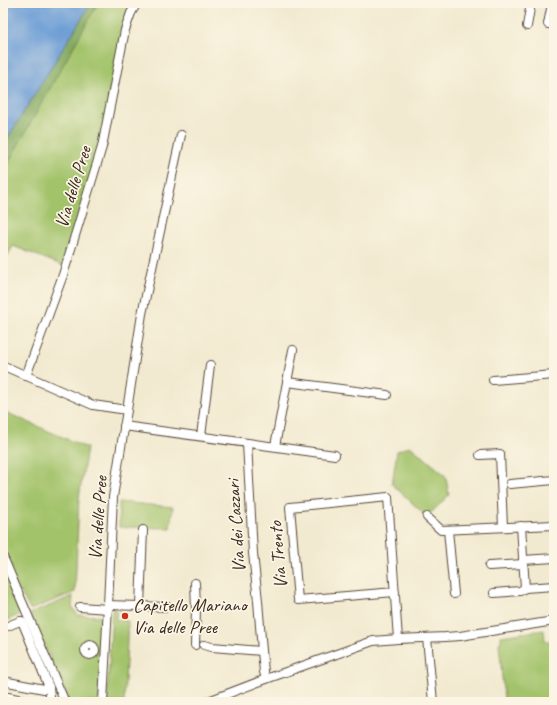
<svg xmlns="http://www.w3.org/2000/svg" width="557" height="705" viewBox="0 0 557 705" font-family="Caveat,sans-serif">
	<rect width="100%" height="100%" fill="#fcf5e5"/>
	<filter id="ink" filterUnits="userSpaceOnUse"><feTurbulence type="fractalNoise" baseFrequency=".025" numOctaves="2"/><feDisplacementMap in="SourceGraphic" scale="8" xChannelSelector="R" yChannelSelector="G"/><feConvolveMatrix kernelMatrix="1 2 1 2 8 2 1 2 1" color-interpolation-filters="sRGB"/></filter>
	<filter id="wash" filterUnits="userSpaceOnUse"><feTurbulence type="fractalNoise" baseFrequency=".012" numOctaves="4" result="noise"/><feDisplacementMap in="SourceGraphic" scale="16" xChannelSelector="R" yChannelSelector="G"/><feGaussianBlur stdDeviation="0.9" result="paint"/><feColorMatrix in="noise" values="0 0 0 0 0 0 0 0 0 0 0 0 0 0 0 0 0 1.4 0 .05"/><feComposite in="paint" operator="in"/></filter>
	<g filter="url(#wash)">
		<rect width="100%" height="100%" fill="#f2ead0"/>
		<g fill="#a3c36b" stroke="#6f7644">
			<polygon points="3,3 138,3 124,26 103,131 64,266 13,246 3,264"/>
			<polygon points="3,411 87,448 79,498 75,592 30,610 21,592 13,595 21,614 3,622"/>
			<polygon points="410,446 444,474 446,478 449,495 427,517 392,484 397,451"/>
			<polygon points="119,502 173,507 170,528 119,527"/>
			<polygon points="73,596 72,607 78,615 98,616 102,619 99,702 69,702 30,614"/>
			<polygon points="113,609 117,609 116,620 128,621 124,702 107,702 112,610"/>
			<polygon points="544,630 545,641 551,641 553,678 554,678 554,702 506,702 504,700 499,643 501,642 501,636"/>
		</g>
		<polygon fill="#82a95f" stroke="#5e6a3e" points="91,3 98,3 3,172 3,145 4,144"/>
		<polygon fill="#6c9dd6" stroke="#54647a" points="3,3 91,3 4,144 3,145"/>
	</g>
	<g filter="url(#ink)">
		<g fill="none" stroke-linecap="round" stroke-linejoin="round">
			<g stroke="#564739" stroke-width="10">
				<g id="minor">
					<polyline points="548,24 551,9 554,3"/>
					<polyline points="527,26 531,3"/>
					<polyline points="4,366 93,405 127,410"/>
					<polyline points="26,376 63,275 102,147 125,30 131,13 137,3"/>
					<polyline points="493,380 554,375"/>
					<polyline points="287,382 387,395"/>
					<polyline points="124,426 335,455"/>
					<polyline points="201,436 210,365"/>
					<polyline points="247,443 253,553 258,601 262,651 264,672 266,679"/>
					<polyline points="275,446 293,350"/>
					<polyline points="480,455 500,454 503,527"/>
					<polyline points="510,484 554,480"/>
					<polyline points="427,517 441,530 554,525"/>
					<polyline points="521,526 525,588"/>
					<polyline points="448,530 454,594"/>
					<polyline points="3,557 64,700 63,702"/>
					<polyline points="523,560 554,558"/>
					<polyline points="489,566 523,564"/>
					<polyline points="195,583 196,609 195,645"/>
					<polyline points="395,592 298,600 290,507 388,497 398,639"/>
					<polyline points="494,593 520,591 525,588 554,586"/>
					<polyline points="140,606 143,530"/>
					<polyline points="80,607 108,609"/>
					<polyline points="168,607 108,605 113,497 127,410 142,314 181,135"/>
					<polyline points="3,628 20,621 22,621 49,687 50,696 50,702"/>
					<polyline points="427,638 433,702"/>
					<polyline points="204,645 212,647 262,651"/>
					<circle cx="90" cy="650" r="5"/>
					<polyline points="3,681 44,689 49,687"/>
					<polyline points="3,696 32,702"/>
					<polyline points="103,702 108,605"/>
					<polyline points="206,702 266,679 373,641 398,639 445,637 460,636 554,621"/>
				</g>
			</g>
			<use href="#minor" stroke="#fff" stroke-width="8"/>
		</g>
	</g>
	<circle fill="#c8321e" stroke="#fcf5e5" stroke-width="1.5" cx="125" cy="616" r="4"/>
	<g text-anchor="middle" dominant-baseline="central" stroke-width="3.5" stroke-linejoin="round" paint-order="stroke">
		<g font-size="19" fill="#3b2a1e" stroke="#fcf5e5">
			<text transform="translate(73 187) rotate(-73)">Via delle Pree</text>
			<text transform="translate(98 518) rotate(-86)">Via delle Pree</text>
			<text transform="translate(236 526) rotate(-94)">Via dei Cazzari</text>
			<text transform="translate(278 555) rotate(-95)">Via Trento</text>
		</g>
		<g font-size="19" fill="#3b2a1e" stroke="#fcf5e5" text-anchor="start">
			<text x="133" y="605">Capitello Mariano<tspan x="133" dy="22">Via delle Pree</tspan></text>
		</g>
	</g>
	<rect width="557" height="705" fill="none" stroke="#fcf5e5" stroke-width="16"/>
</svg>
